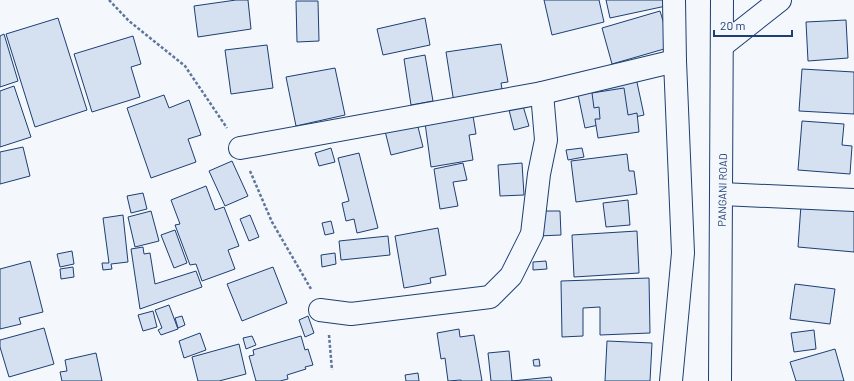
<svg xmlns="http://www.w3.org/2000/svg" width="854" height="381" viewBox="0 0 854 381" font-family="Barlow,sans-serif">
	<rect width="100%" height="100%" fill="#f4f7fb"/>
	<g fill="#d5e0f0" stroke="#1d3f73">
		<polygon points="236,0 248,0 251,29 198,37 194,6"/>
		<polygon points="544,0 599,0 604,22 552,35"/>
		<polygon points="606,0 664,0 666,6 610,18"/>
		<polygon points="296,1 318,1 319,41 297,42"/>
		<polygon points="660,11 671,47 612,64 602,28"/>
		<polygon points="58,18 87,110 35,127 6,34"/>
		<polygon points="425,18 430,45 383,55 377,29"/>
		<polygon points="846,20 848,58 808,61 806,22"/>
		<polygon points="4,34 18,81 0,87 0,36"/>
		<polygon points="133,36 141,64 131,67 140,97 92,112 74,54"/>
		<polygon points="501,44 508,82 501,83 502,89 475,94 476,99 454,103 446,52"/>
		<polygon points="267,45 273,88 231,94 225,50"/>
		<polygon points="425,55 433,101 411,105 404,59"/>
		<polygon points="335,68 345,115 296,126 286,77"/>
		<polygon points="802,69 854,72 854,114 799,111"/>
		<polygon points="635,73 644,115 585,128 576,85"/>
		<polygon points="14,86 31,137 0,147 0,91"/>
		<polygon points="624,88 628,115 637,113 639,132 598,138 595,119 600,119 599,107 594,108 592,93"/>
		<polygon points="164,95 169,108 189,100 201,135 188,139 196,162 151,178 127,108"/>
		<polygon points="523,106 529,126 514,130 509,110"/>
		<polygon points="473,116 476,134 469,135 473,160 431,167 425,123"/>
		<polygon points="802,121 844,124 842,145 852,146 850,174 798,170"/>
		<polygon points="417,123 423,147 391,155 385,131"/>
		<polygon points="23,147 30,176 0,184 0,152"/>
		<polygon points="331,148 335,162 319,166 315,153"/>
		<polygon points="582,148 584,157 568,160 566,150"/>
		<polygon points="359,153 378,228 357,233 354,219 346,221 342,203 349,201 338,158"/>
		<polygon points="627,154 629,171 634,171 637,194 576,202 571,161"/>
		<polygon points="232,161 248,196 225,206 209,171"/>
		<polygon points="463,163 467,180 453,182 458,206 440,209 434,169"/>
		<polygon points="522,163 524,195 500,196 498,165"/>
		<polygon points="206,186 215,210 224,207 239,246 228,250 235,269 202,281 196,264 190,265 175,225 180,224 171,200"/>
		<polygon points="143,193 147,209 131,213 127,196"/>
		<polygon points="628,200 630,225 606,227 603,203"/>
		<polygon points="801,205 854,209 854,252 798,247"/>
		<polygon points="151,211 159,241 135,247 128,217"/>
		<polygon points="537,211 560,211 561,235 538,236"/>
		<polygon points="123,215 128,262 111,264 112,269 103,270 102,263 109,263 103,218"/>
		<polygon points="250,215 259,237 249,241 240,219"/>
		<polygon points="331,221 334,233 325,235 322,223"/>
		<polygon points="438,228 446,275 430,278 431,283 404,288 395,236"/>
		<polygon points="175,230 187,263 174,268 161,235"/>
		<polygon points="637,231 639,273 574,277 572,235"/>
		<polygon points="388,236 390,255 341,260 339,241"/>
		<polygon points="143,247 144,254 150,253 155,284 196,271 202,287 140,309 131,249"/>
		<polygon points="72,251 74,264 60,267 57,254"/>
		<polygon points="335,253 336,264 322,267 321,255"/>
		<polygon points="30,261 43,312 19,318 21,324 0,329 0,269"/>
		<polygon points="546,261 547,269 533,270 533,262"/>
		<polygon points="73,267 74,277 61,279 60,269"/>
		<polygon points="273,267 287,303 242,321 227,284"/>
		<polygon points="649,278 650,333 600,335 600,307 583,308 583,336 562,337 561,281"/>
		<polygon points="795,284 835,289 830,324 790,319"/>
		<polygon points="169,305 178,329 161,335 158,330 162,328 155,310"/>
		<polygon points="153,311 157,327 143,331 138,315"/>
		<polygon points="182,316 185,325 178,328 175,318"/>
		<polygon points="308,316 314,333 305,337 299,320"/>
		<polygon points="44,328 54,364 9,377 0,347 0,340"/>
		<polygon points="459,329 460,337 474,335 482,381 461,381 461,380 448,381 445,358 441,359 437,333"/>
		<polygon points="814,330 816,349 794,352 791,333"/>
		<polygon points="200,333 206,350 184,358 179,341"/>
		<polygon points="252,336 256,345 246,349 243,338"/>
		<polygon points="301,336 305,350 308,349 313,365 305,367 306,369 287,375 288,379 280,381 256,381 249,356 254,355 253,350"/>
		<polygon points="607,341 652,343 650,381 605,381"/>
		<polygon points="239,344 246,374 219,381 198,381 192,357"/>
		<polygon points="835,349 844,381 796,381 790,362"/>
		<polygon points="509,351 512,381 551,377 552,381 491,381 488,353"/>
		<polygon points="96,353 102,381 62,381 60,372 67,371 65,360"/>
		<polygon points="539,359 540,366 534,366 533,360"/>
		<polygon points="418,373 419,381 406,381 405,375"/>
	</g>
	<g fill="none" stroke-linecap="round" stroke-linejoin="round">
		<g stroke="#1d3f73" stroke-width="24">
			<g id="minor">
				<polyline points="723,45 780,0"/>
				<polyline points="240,148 542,93 675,61"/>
				<polyline points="722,194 854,200"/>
				<polyline points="320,310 351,314 490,297 511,276 532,234 539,174 546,140 542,93"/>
				<polyline points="671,381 683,253 675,61 674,0"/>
			</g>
		</g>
		<g stroke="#1d3f73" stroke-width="24">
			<polyline id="major" points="720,381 722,0"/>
		</g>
		<g stroke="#5e769c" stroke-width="2.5" stroke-dasharray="3 2" stroke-linecap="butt">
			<polyline points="109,0 129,21 185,66 227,128"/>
			<polyline points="250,171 272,222 311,289"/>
			<polyline points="329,335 332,370"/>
		</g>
		<use href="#minor" stroke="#f4f7fb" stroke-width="22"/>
		<use href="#major" stroke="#f4f7fb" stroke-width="22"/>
	</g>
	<g text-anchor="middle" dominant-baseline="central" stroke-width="3" stroke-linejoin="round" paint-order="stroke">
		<g font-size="11" fill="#1d3f73" stroke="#f4f7fb">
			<text transform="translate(722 190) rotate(-89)">PANGANI ROAD</text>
		</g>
	</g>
	<path d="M714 30v6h78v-6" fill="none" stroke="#1d3f73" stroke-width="2"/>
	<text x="720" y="30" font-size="12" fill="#1d3f73" stroke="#f4f7fb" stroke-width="3" paint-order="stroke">20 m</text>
</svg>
